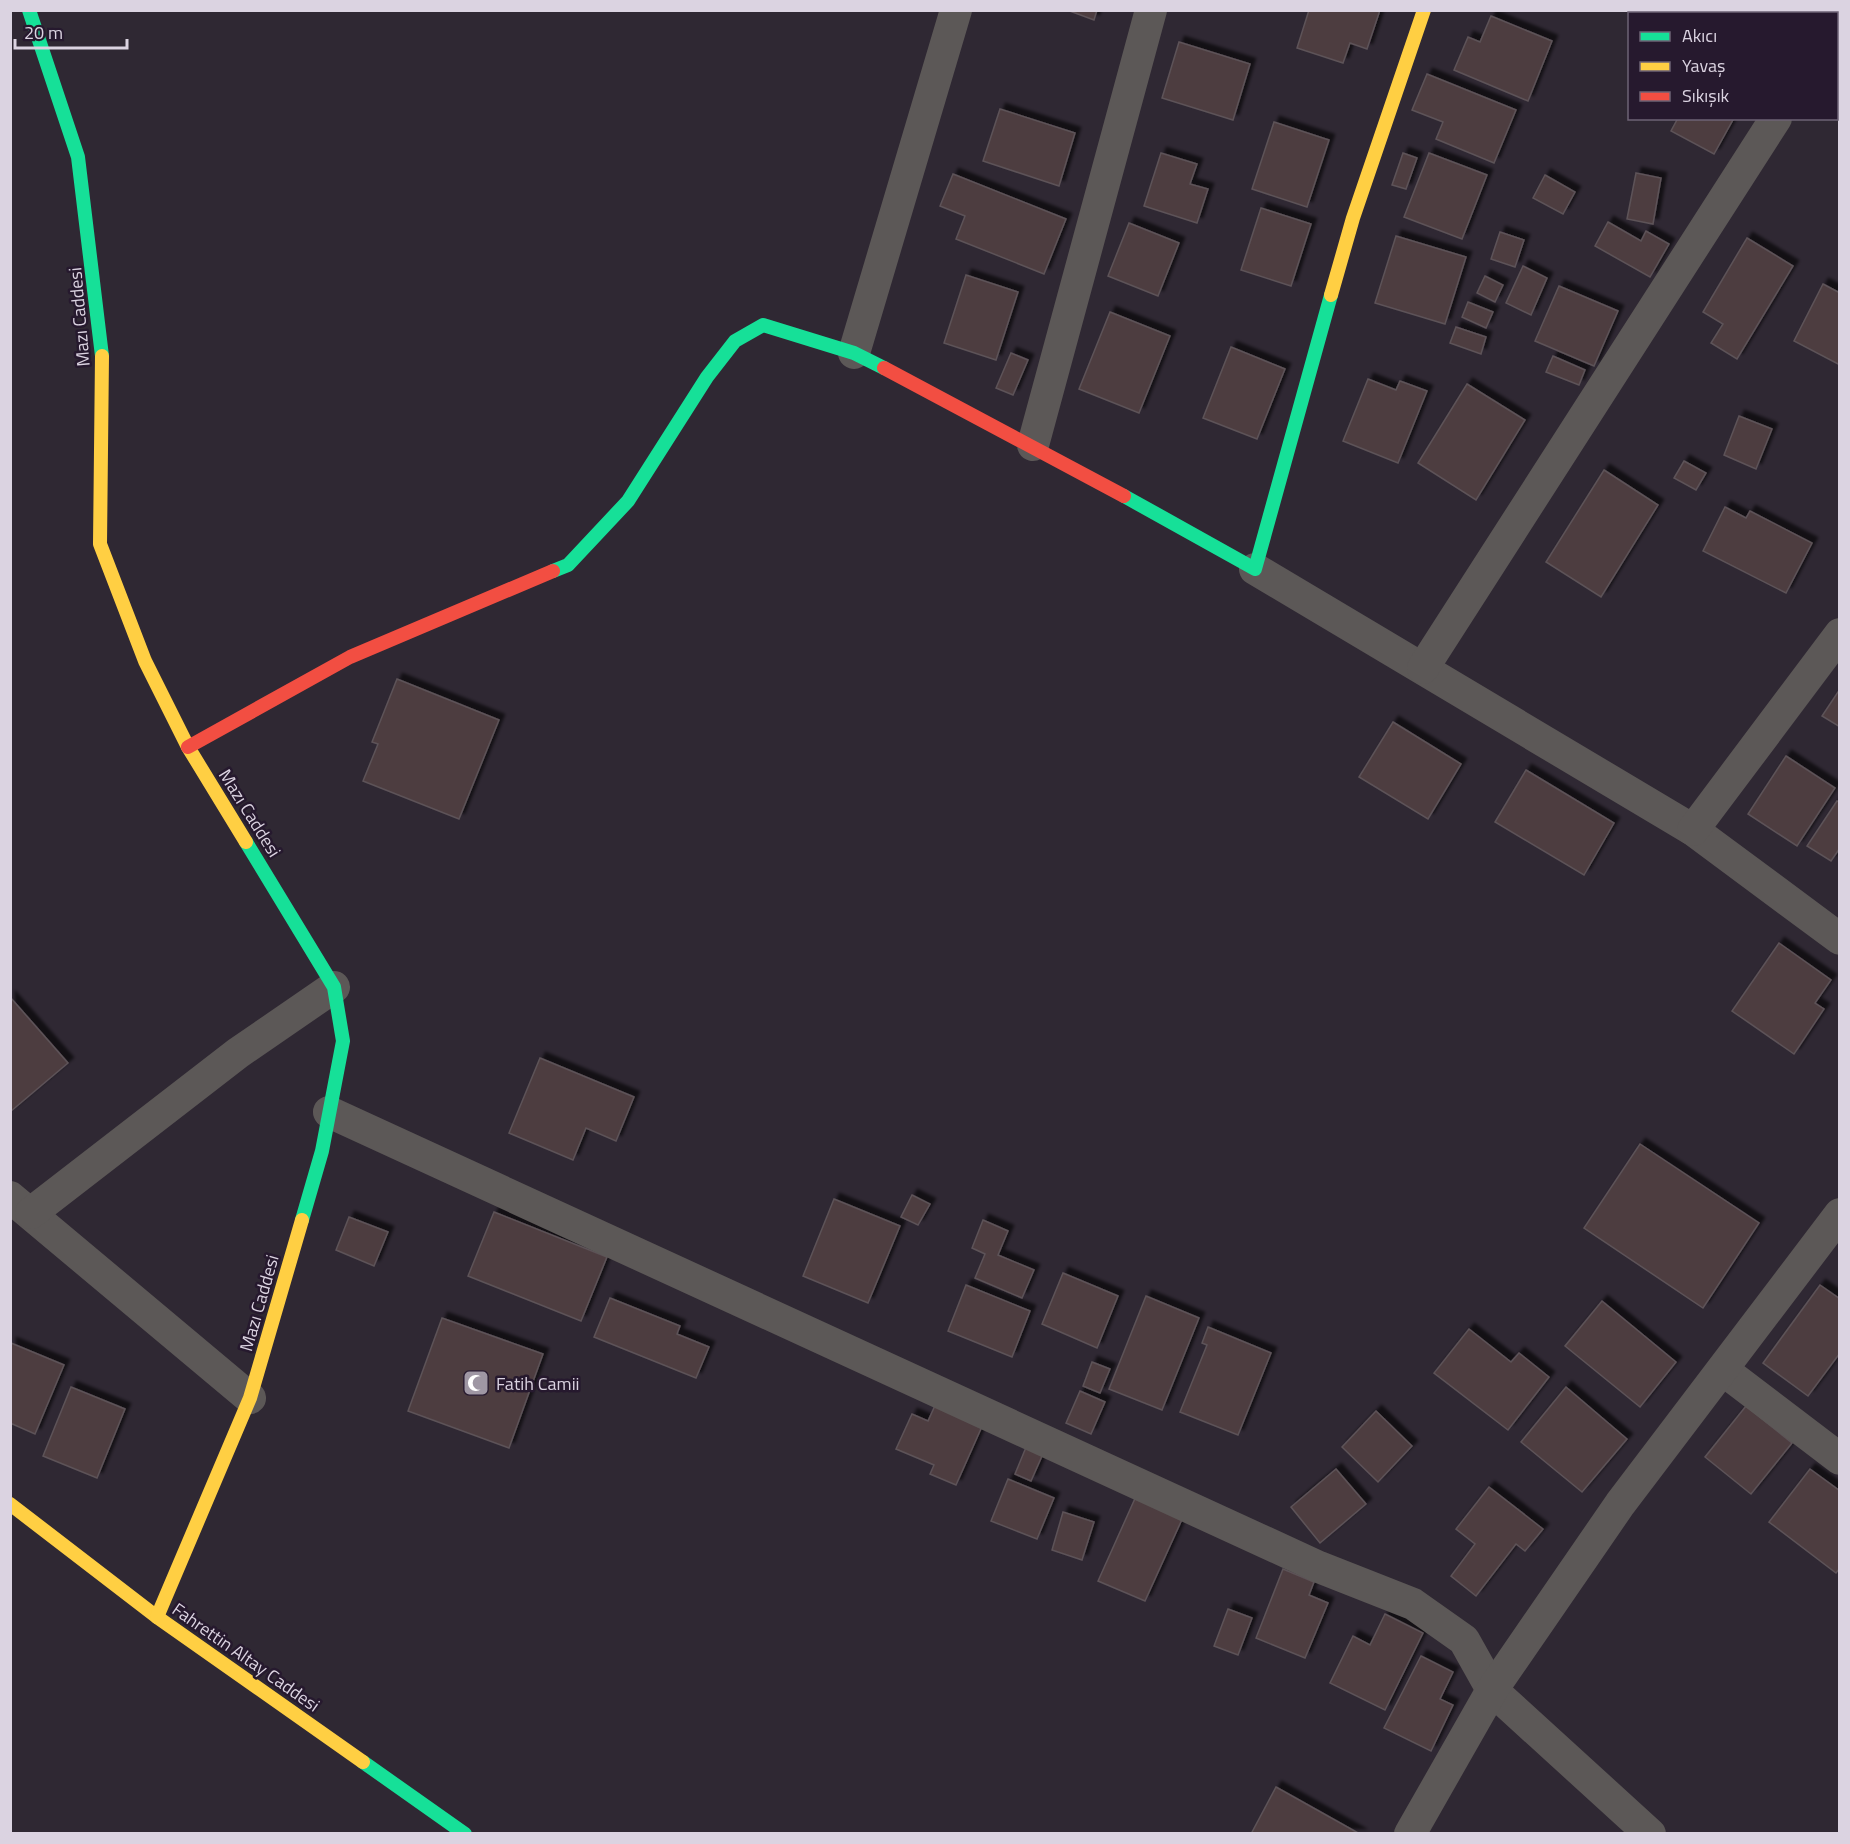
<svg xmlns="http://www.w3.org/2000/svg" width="1850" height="1844" viewBox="0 0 1850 1844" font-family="'Titillium Web',sans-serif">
	<defs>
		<filter id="shadow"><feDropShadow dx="5.5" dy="-5.5" stdDeviation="1.5" flood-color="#0009"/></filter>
	</defs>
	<rect width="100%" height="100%" fill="#2f2833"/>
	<g fill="#4e3e41" stroke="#5d5358" stroke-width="1.5" filter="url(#shadow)">
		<polygon points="1067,10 1097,10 1094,20"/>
		<polygon points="1309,10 1380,10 1367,49 1350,43 1343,63 1297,48"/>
		<polygon points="1491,16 1552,41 1528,101 1454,70 1468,37 1480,42"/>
		<polygon points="1179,42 1250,64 1233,120 1162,98"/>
		<polygon points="1427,74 1516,110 1494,163 1436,139 1443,122 1412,110"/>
		<polygon points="1000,109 1075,133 1059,186 983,161"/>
		<polygon points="1678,118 1734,118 1714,154 1671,131"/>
		<polygon points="1274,122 1329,140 1307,207 1252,189"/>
		<polygon points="1161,153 1197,164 1190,184 1208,189 1197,223 1144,206"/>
		<polygon points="1403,153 1417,158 1406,189 1392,185"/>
		<polygon points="1429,153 1487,175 1462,239 1404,217"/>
		<polygon points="1636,173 1661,178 1653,224 1627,219"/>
		<polygon points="953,174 1066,219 1044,274 956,239 965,216 940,206"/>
		<polygon points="1545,175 1575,192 1563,214 1533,198"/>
		<polygon points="1261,208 1311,224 1291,286 1241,270"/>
		<polygon points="1608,222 1641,241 1646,231 1669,244 1650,277 1595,246"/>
		<polygon points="1129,223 1179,243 1158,296 1108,276"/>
		<polygon points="1500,232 1524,240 1515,267 1491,259"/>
		<polygon points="1396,236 1466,257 1445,324 1375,303"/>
		<polygon points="1747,238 1793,266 1737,359 1711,343 1723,324 1703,312"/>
		<polygon points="1523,266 1547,278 1531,315 1506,303"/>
		<polygon points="966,275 1018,292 996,360 944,343"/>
		<polygon points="1485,276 1503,285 1495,302 1477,293"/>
		<polygon points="1823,284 1840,293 1840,365 1794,341"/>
		<polygon points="1559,286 1618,311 1594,366 1535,341"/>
		<polygon points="1468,302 1493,312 1486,328 1462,317"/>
		<polygon points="1110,312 1170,336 1139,413 1079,389"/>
		<polygon points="1456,327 1486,337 1481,354 1450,343"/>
		<polygon points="1231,347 1285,369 1257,439 1203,418"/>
		<polygon points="1011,353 1028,360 1013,395 996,388"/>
		<polygon points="1553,356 1585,370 1579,385 1546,372"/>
		<polygon points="1368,379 1396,390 1400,381 1427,391 1398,463 1343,441"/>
		<polygon points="1467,384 1525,420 1476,500 1418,463"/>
		<polygon points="1739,416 1772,429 1756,469 1724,455"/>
		<polygon points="1684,461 1706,473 1696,490 1674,478"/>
		<polygon points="1604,470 1658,505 1601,597 1546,562"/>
		<polygon points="1725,507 1746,518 1750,511 1812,543 1786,593 1703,551"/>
		<polygon points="397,679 499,720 459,819 363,781 378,744 372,742"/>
		<polygon points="1840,689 1840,727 1822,716"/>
		<polygon points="1393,722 1461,764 1428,819 1359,777"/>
		<polygon points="1786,756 1835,788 1797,846 1748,814"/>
		<polygon points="1526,770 1614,823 1584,875 1495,822"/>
		<polygon points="1837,801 1840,802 1840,848 1831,861 1807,846"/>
		<polygon points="1779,943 1831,980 1815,1003 1824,1009 1794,1054 1732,1011"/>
		<polygon points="10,997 68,1063 10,1112"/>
		<polygon points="540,1058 634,1097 616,1141 586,1128 573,1160 509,1133"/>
		<polygon points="1640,1144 1759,1223 1703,1308 1584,1228"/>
		<polygon points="912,1195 930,1204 918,1225 901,1217"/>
		<polygon points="834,1199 900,1226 868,1303 803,1276"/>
		<polygon points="494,1212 607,1257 581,1321 468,1276"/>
		<polygon points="349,1217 388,1232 374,1266 336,1250"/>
		<polygon points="983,1220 1008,1231 998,1255 1034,1270 1022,1298 975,1278 985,1254 972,1248"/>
		<polygon points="1063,1273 1118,1296 1097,1348 1042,1324"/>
		<polygon points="966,1285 1030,1311 1012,1357 948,1331"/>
		<polygon points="1820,1285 1840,1299 1840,1353 1808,1396 1763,1363"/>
		<polygon points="1146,1296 1199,1318 1162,1410 1109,1389"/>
		<polygon points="610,1298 680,1326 677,1334 709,1347 696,1378 594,1337"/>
		<polygon points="1602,1301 1676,1362 1640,1407 1565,1346"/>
		<polygon points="442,1318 543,1354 509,1448 408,1411"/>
		<polygon points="1208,1327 1271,1353 1238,1435 1180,1412 1207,1345 1202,1343"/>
		<polygon points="1469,1329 1511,1362 1519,1353 1549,1377 1508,1430 1434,1373"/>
		<polygon points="11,1343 64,1365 35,1434 10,1423"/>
		<polygon points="1092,1362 1110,1369 1100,1393 1083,1386"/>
		<polygon points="71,1387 125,1409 97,1478 43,1456"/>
		<polygon points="1566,1387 1627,1439 1582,1492 1521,1442"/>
		<polygon points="1080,1391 1105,1402 1091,1434 1066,1423"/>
		<polygon points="937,1401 984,1422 956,1485 930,1474 934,1465 896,1449 912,1414 928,1421"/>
		<polygon points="1746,1406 1792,1443 1751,1494 1705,1457"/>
		<polygon points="1376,1411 1412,1446 1378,1482 1342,1447"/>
		<polygon points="1029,1440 1046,1447 1031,1481 1015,1474"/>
		<polygon points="1336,1469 1366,1504 1320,1543 1291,1507"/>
		<polygon points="1810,1469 1840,1491 1840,1568 1836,1573 1769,1522"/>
		<polygon points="1008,1479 1054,1498 1037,1539 991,1521"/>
		<polygon points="1489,1487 1543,1529 1525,1551 1516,1544 1476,1596 1451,1576 1475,1544 1456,1529"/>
		<polygon points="1137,1494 1184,1515 1145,1601 1098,1581"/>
		<polygon points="1063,1512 1094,1522 1082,1560 1052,1550"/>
		<polygon points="1283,1569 1314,1582 1309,1595 1328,1603 1305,1658 1256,1638"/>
		<polygon points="1228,1609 1252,1618 1238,1655 1214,1646"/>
		<polygon points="1385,1614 1423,1633 1385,1710 1330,1683 1353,1636 1370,1645"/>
		<polygon points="1421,1656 1453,1672 1440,1699 1453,1705 1431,1751 1384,1728"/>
		<polygon points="1276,1787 1360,1834 1251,1834"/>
	</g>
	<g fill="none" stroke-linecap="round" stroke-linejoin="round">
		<g stroke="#5c5857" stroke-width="32">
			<polyline points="1836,25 1840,20"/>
			<polyline points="854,353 956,10"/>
			<polyline points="1033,445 1151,10"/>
			<polyline points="1255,569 1693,830 1840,939"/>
			<polyline points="1423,668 1776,118"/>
			<polyline points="1693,830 1840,634"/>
			<polyline points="329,1112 1319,1567 1413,1604 1464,1640 1492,1690 1650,1834"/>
			<polyline points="10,1197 250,1398"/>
			<polyline points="31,1213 238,1053 334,987"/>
			<polyline points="1723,1370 1840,1459"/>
			<polyline points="1410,1834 1492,1690 1620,1504 1840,1214"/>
		</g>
		<g stroke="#16e098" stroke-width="14">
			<polyline points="29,10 78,157 102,356"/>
			<polyline points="1124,496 1255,569 1331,295"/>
			<polyline points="553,571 568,565 628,501 707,377 735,341 763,325 854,353 884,368"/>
			<polyline points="246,842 334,987 343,1041 322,1151 302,1220"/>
			<polyline points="363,1762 465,1834"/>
		</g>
		<g stroke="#ffcf43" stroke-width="14">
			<polyline points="1331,295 1353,218 1424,10"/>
			<polyline points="102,356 100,544 145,661 188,747 246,842"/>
			<polyline points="10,1504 157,1617 363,1762"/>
			<polyline points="157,1617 250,1398 302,1220"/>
		</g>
		<g stroke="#f24e42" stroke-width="14">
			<polyline points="884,368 1124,496"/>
			<polyline points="188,747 350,657 553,571"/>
		</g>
	</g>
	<defs>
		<g id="mosque-square" transform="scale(1.35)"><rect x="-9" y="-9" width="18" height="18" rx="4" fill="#9f97a4" stroke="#26192e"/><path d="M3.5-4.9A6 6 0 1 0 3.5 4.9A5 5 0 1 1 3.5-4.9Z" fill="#fff"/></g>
	</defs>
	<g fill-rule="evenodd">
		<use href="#mosque-square" x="476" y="1383"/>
	</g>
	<g text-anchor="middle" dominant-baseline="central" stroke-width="5" stroke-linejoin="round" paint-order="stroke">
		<g font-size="18" fill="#dbd3e1" stroke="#26192e">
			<text transform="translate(79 317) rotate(-95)">Mazı Caddesi</text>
			<text transform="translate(250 813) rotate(58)">Mazı Caddesi</text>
			<text transform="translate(259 1303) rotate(-74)">Mazı Caddesi</text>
			<text transform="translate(246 1657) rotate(35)">Fahrettin Altay Caddesi</text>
		</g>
		<g font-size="18" fill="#dbd3e1" stroke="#26192e" text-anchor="start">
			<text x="496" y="1383">Fatih Camii</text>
		</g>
	</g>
	<rect width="1850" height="1844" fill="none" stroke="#dbd3e1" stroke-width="24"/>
	<rect x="1628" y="12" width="210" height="108" fill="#26192e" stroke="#6e6376" stroke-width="1.5"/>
	<rect x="1640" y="32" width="30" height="9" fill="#16e098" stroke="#6e6376" stroke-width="1.5"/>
	<text x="1682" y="42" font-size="18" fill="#dbd3e1">Akıcı</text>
	<rect x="1640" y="62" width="30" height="9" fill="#ffcf43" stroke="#6e6376" stroke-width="1.5"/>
	<text x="1682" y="72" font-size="18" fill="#dbd3e1">Yavaş</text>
	<rect x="1640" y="92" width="30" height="9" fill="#f24e42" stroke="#6e6376" stroke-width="1.5"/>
	<text x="1682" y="102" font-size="18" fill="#dbd3e1">Sıkışık</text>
	<path d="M15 39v9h112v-9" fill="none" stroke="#dbd3e1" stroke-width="3"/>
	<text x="24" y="39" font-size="18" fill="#dbd3e1" stroke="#26192e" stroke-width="4.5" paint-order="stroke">20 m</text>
</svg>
